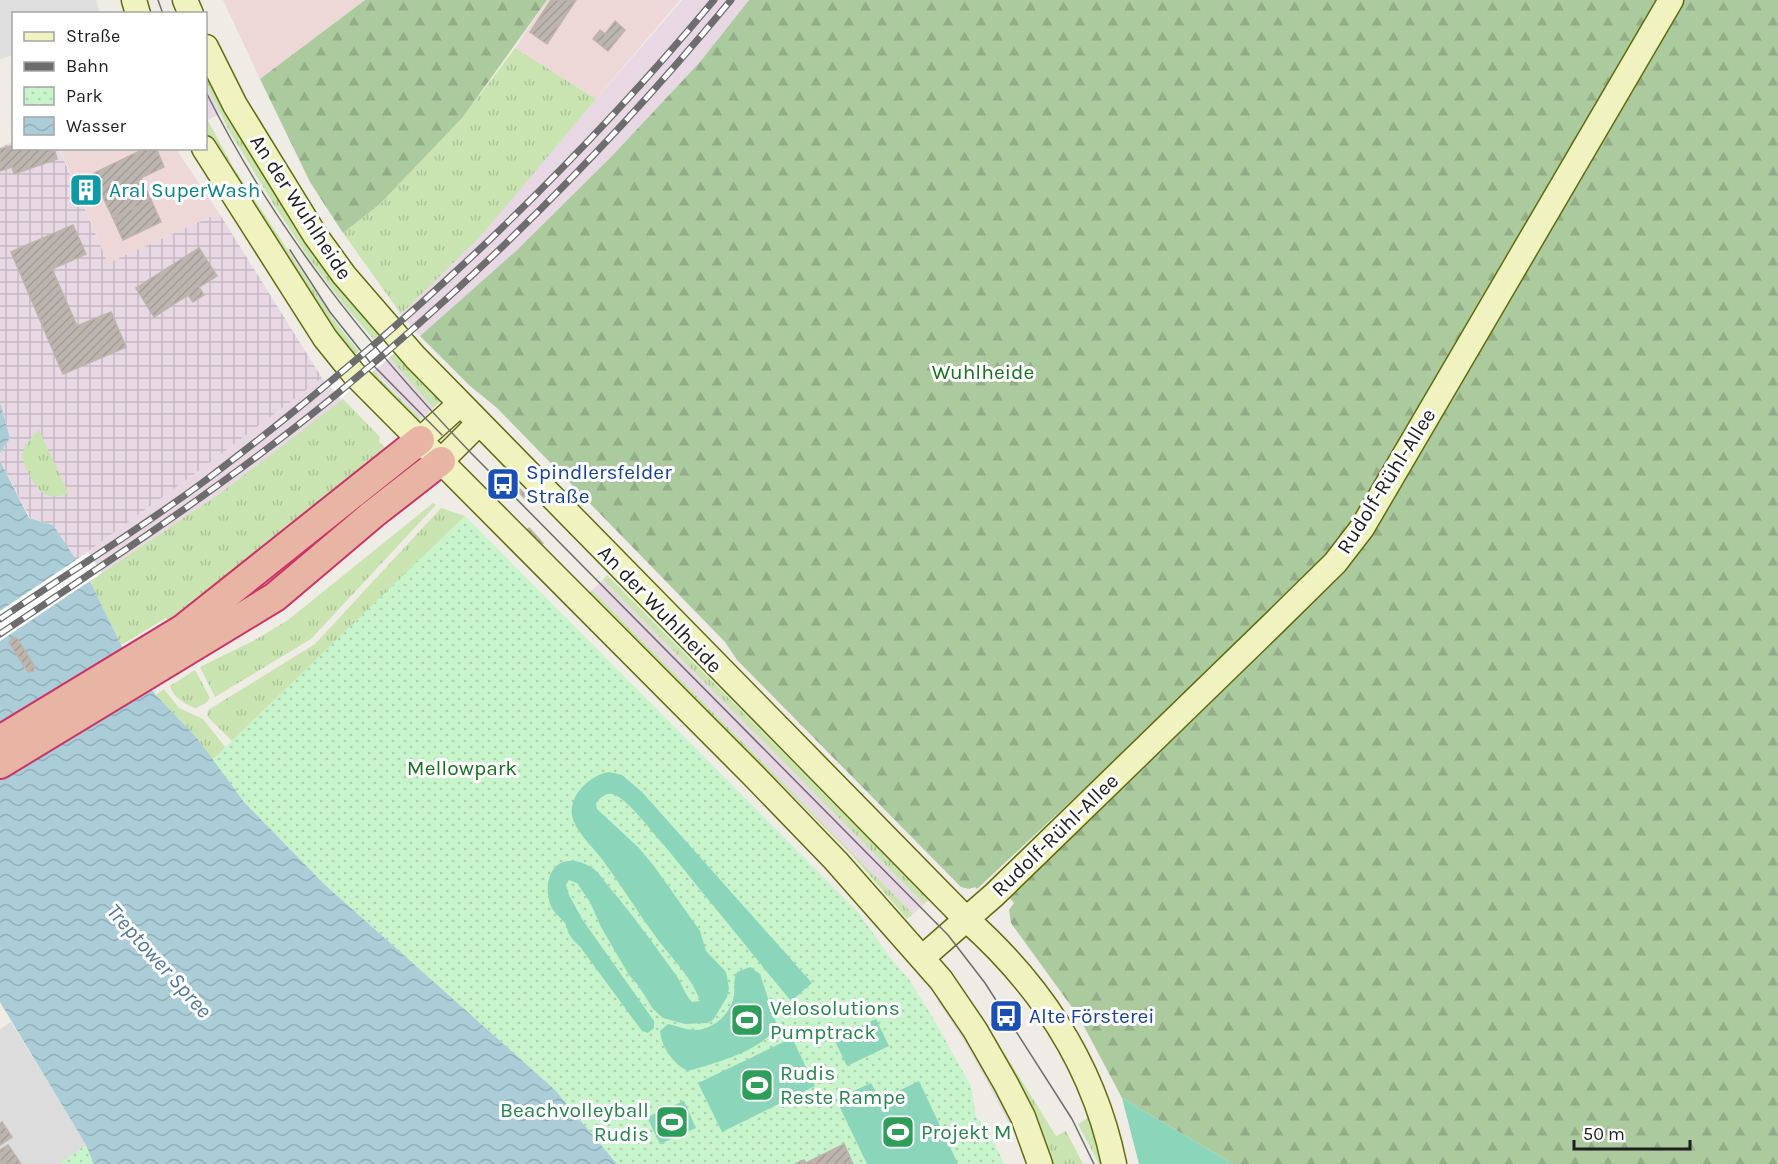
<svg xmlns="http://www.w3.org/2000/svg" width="1778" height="1164" viewBox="0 0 1778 1164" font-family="Karla,sans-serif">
	<defs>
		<pattern id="industrial-grid" width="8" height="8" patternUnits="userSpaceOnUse" patternTransform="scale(1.5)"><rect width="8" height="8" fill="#e7d8e4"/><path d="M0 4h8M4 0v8" fill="none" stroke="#c6b9c3"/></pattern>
		<pattern id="grass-tufts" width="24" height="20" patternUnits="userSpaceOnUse" patternTransform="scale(1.5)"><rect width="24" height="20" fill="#c9e4b1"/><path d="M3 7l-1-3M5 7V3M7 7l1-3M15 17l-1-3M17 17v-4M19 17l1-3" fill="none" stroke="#acc398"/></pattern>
		<pattern id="forest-firs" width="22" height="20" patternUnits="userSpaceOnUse" patternTransform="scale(1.5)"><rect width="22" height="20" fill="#abca9e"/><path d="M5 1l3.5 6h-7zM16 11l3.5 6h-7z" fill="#93ad88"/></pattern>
		<pattern id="park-dots" width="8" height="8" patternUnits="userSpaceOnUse" patternTransform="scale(1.5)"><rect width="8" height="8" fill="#c7f4cb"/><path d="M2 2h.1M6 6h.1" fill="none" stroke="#aad1ae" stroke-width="1.8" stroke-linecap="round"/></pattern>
		<pattern id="water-waves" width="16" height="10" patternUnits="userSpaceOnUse" patternTransform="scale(1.5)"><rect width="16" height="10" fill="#aacdd8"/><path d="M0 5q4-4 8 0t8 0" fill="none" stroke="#92b0b9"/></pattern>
		<pattern id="building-hatch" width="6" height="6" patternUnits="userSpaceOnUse" patternTransform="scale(1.5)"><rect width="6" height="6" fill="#bcb5af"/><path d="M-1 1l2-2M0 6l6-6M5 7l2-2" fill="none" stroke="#a19b96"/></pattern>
	</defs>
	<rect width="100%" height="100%" fill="#efece6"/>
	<polygon fill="#dddcdc" points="11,1022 86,1145 94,1164 0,1164 0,1029"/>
	<g fill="#eed8d7">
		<polygon points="223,0 365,0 260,79"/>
		<polygon points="547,0 680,0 596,99 515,48"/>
		<polygon points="60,149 176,149 219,213 108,263"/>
	</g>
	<polygon fill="url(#industrial-grid)" points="13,142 14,148 59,149 108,263 219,213 322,378 204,467 75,561 53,525 30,518 0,461 0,453 10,438 0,402 0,147"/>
	<g fill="#e7d8e4">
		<polygon points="682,0 749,0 700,62 611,157 517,250 420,336 401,314 480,237 546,157"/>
		<polygon points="206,84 220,114 207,120 206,117"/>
		<polygon points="390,358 433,408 421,419 374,371"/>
		<polygon points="322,378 342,401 222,492 90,581 75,561 204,467"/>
		<polygon points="603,580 924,904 913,914 592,590"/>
	</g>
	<g fill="url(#grass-tufts)">
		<polygon points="515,48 596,99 480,237 401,314 343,233 380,204 463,117"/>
		<polygon points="206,63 436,391 440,401 433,408 343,304 306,254 274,205 228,129 206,84"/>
		<polygon points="206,117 233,167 334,320 382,381 421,419 416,421 376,380 326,319 206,134"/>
		<polygon points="343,399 380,437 379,442 388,450 169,622 166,618 121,645 90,581 222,492"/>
		<path d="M39,430l30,64c-24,6 -28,1 -40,-20 -3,-7 -8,-13 -6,-22 1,-8 10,-16 16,-22z"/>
		<polygon points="433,503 436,505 311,639 215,697 200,667 253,641 288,620"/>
		<polygon points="441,508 465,516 232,741 207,716 208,710 315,644"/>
		<polygon points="607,575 929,900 924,904 603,580"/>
		<polygon points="592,590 913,914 907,919 853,856 779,782 756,767 587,595"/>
		<path d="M195,670l15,28 -4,5 -10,5c-11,-3 -23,-11 -26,-22z"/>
		<polygon points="164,689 179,708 203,719 226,748 212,760 197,738 156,695"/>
		<polygon points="981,1015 1056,1136 1066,1131 1083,1164 1051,1164 979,1017"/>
		<polygon points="1092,1116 1105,1164 1099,1164 1078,1124"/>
	</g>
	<g fill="url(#forest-firs)">
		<polygon points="365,0 547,0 463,117 380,204 343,233 310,182 260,79"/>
		<polygon points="749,0 1661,0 1357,519 1311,576 977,889 975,887 969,889 961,887 737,660 725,642 497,408 469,385 420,336 517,250 611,157 700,62"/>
		<polygon points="1680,0 1778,0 1778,1164 1233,1164 1122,1098 1079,1017 1011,923 1009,910 1014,903 1009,897 1327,584"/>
	</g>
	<g fill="url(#park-dots)">
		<polygon points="465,516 859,913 888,955 908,978 930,1013 971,1086 976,1117 987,1127 1004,1164 617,1164 554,1089 324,884 244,802 212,760"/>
		<polygon points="86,1145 94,1164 59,1164"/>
	</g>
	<g fill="#8bd6ba">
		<path d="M609,772l13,3 20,17 170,191 -21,18c-43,-52 -85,-105 -128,-157 -10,-11 -35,-44 -48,-49 -8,-4 -14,2 -19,8l1,6 42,39 15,18 46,65 6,20 20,21 3,16 -2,9 -14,23 -6,3 -22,1 -22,-6 -10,-9 -15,-24 -9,-10 -28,-48 -11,-25 -13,-19 -8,-3 -3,5 3,10 13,24 72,102v7l-6,5 -6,-2 -61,-83c-4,-4 -9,-9 -12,-14 -2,-4 -2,-9 -5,-12 -6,-7 -11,-10 -14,-18 -9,-31 10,-55 41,-37 7,4 13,14 18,20 24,28 45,58 67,88 6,9 9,20 16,27l8,-1c-8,-24 -29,-43 -44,-64 -18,-24 -34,-51 -52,-75 -9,-13 -24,-26 -30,-40 -10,-23 15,-47 35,-50z"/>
		<path d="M750,967l10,7 17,52c-15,25 -62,37 -89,45 -15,-7 -26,-23 -28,-40l8,-7c9,2 19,6 27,6 19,0 37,-18 39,-35 1,-9 -1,-14 3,-23z"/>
		<polygon points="876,1019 889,1046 847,1066 834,1039"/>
		<polygon points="792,1038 815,1086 722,1132 698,1083"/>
		<polygon points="919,1081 958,1164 867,1164 836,1099 871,1083 880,1100"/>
		<polygon points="1122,1098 1233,1164 1139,1164"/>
		<polygon points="684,1101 696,1128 660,1144 647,1117"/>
	</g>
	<g fill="#dfdfdf">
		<polygon points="0,0 96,0 100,13 14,14 13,55 0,59"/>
		<polygon points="942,994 1023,1138 1012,1129 968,1047 938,1001"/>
	</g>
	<g fill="url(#water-waves)">
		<polygon points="0,402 10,438 0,453"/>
		<polygon points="0,461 29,518 53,525 90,581 135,674 147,683 156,695 197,738 244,802 324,884 554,1089 617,1164 94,1164 86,1145 0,1002"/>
	</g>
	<g fill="#fff">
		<polygon points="400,317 416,335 341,398 326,380"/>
		<polygon points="88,552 102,573 0,641 0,611"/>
	</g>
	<g fill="url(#building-hatch)" stroke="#bfb3aa" stroke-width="1.5">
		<polygon points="551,0 576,0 547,44 530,32"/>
		<polygon points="615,21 625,30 608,51 593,39 600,30 605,34"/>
		<polygon points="14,145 14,148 54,148 57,159 14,174 12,167 0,171 0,149"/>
		<polygon points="146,148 156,148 164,167 141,178 151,200 113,218 92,174"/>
		<polygon points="89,174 99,199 82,206 72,181"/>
		<polygon points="151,200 161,222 123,240 113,218"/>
		<polygon points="73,225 86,254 52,269 77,326 111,312 126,347 63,374 11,252"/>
		<polygon points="199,248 217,276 199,287 204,295 193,302 188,295 154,317 136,288"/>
		<polygon points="516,485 530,499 528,502 514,487"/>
		<polygon points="529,528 543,543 540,545 526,531"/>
		<polygon points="12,638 17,638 35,667 33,671 28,672 9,643"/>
		<polygon points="2,1122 12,1137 0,1145 0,1124"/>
		<polygon points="844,1144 853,1164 795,1164 804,1160 806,1163"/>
		<polygon points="8,1145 21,1164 0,1164 0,1150"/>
	</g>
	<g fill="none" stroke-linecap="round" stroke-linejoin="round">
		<g stroke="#616c0f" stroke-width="27">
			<g id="secondary">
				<polyline points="134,0 138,14"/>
				<polyline points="185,0 191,14"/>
				<path d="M206,47l29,58 80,130 29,40 71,82 550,561c75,66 129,148 149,246"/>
				<polyline points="204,148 325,338 354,374 754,776 836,861 941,980 975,1030 1006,1084 1023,1117 1040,1164"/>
				<polyline points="420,440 460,404"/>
				<polyline points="441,461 479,423"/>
				<polyline points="922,958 994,895 1274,623 1335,563 1362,528 1671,0"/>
			</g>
		</g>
		<g stroke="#ca3568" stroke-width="32">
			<g id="trunk">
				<polyline points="0,740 183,629 420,440"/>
				<polyline points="0,764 275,597 373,514 441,461"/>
			</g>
		</g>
		<use href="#secondary" stroke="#f0f3bf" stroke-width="24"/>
		<use href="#trunk" stroke="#e8b4a4" stroke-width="28"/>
		<g stroke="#6d6d6d" stroke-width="1.5">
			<polyline points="158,0 163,14"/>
			<path d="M206,92c67,135 162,254 266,362l476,481 37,48 87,136 22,45"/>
			<polyline points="290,250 330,312 369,361 442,435"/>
		</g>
		<g stroke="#6d6d6d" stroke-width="7">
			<g id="rail">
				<path d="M0,619c68,-46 140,-90 206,-139 187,-141 358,-300 508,-480"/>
				<path d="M0,634c115,-77 231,-153 338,-241 143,-118 275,-250 393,-393"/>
			</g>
		</g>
		<use href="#rail" stroke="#fff" stroke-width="4.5" stroke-dasharray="14" stroke-linecap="butt"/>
	</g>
	<defs>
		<g id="building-square" transform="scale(1.725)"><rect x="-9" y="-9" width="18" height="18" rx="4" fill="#0f9aa8" stroke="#fff"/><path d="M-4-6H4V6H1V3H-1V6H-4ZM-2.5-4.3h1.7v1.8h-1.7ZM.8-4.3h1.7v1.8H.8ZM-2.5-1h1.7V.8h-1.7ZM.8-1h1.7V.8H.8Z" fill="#fff"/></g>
		<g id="bus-square" transform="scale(1.725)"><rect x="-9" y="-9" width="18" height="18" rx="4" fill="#1a4fb4" stroke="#fff"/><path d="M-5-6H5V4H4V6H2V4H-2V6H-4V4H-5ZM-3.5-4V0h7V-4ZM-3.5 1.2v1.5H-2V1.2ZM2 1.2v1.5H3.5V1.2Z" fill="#fff"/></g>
		<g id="stadium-square" transform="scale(1.725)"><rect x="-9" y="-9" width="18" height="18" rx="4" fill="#2e9e5b" stroke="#fff"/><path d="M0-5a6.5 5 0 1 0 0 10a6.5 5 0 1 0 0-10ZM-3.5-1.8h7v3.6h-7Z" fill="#fff"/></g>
	</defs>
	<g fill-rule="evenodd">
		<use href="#building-square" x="86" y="190"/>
		<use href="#bus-square" x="503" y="484"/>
		<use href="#bus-square" x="1006" y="1016"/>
		<use href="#stadium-square" x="747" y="1020"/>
		<use href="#stadium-square" x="757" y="1085"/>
		<use href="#stadium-square" x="672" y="1122"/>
		<use href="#stadium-square" x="898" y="1132"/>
	</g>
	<g text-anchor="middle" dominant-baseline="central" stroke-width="6" stroke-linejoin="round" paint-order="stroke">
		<g font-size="21" fill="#0d838f" stroke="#fff" text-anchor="start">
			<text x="109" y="190">Aral SuperWash</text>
		</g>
		<g font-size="21" fill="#1f1f1f" stroke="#fff">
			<text transform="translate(301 207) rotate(57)">An der Wuhlheide</text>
			<text transform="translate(1386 481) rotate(-58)">Rudolf-Rühl-Allee</text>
			<text transform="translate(660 609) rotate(46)">An der Wuhlheide</text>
			<text transform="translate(1055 835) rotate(-44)">Rudolf-Rühl-Allee</text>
		</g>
		<g font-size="21" fill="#16731e" stroke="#fff">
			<text x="983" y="372">Wuhlheide</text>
			<text x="462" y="768">Mellowpark</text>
		</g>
		<g font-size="21" fill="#164399" stroke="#fff" text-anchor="start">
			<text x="526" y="472">Spindlersfelder<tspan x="526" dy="24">Straße</tspan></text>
			<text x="1029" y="1016">Alte Försterei</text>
		</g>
		<g font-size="21" fill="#27864d" stroke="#fff" text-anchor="start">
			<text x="770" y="1008">Velosolutions<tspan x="770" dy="24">Pumptrack</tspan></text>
			<text x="780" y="1073">Rudis<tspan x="780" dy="24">Reste Rampe</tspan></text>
			<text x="649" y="1110" text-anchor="end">Beachvolleyball<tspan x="649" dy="24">Rudis</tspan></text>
			<text x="921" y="1132">Projekt M</text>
		</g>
		<g font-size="22" font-style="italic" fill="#51779e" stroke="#fff">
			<text transform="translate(159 961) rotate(48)">Treptower Spree</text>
		</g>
	</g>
	<rect x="12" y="12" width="195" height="138" fill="#ffffff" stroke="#a5a5a5" stroke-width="1.5"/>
	<rect x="24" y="32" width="30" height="9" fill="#f0f3bf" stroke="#a5a5a5" stroke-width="1.5"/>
	<text x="66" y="42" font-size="18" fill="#1f1f1f">Straße</text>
	<rect x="24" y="62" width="30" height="9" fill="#6d6d6d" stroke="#a5a5a5" stroke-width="1.5"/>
	<text x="66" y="72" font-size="18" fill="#1f1f1f">Bahn</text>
	<rect x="24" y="87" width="30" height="18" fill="url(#park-dots)" stroke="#a5a5a5" stroke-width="1.5"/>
	<text x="66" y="102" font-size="18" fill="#1f1f1f">Park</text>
	<rect x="24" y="117" width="30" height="18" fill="url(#water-waves)" stroke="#a5a5a5" stroke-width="1.5"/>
	<text x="66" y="132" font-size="18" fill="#1f1f1f">Wasser</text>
	<path d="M1574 1140v9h116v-9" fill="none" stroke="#1f1f1f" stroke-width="3"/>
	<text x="1583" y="1140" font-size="18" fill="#1f1f1f" stroke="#ffffff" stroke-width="4.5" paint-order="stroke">50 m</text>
</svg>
